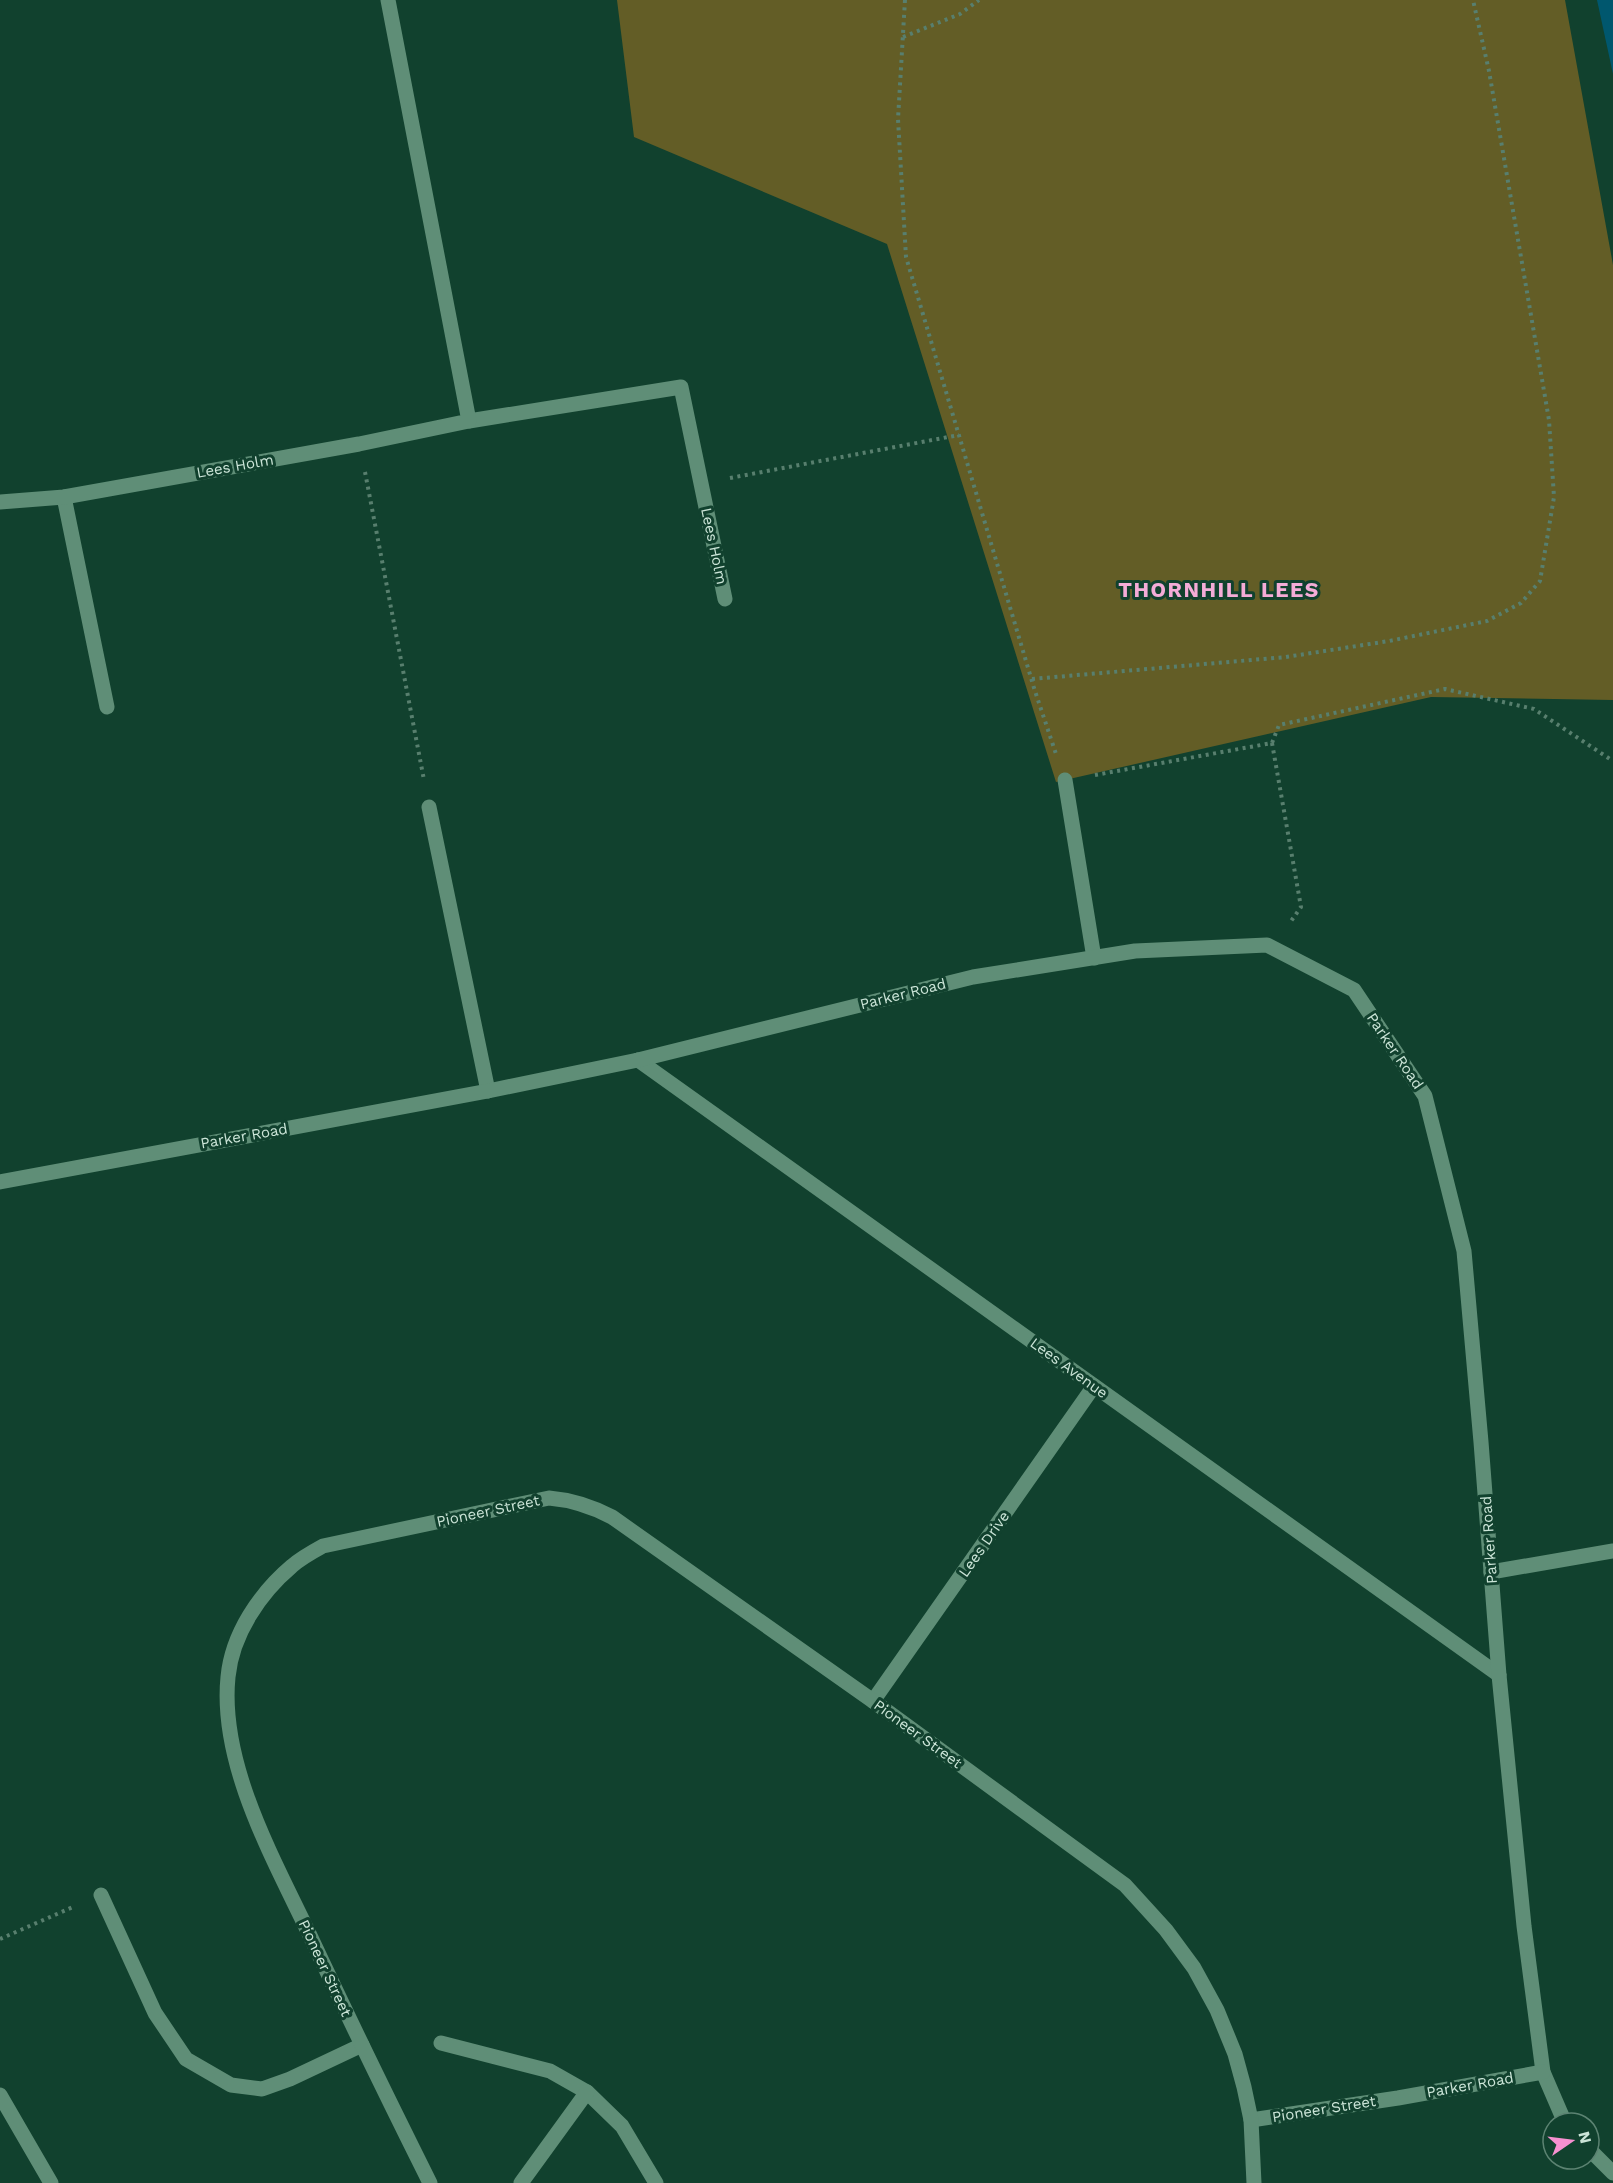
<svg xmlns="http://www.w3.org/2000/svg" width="1613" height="2183" viewBox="0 0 1613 2183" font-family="'Work Sans',sans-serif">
	<rect width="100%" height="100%" fill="#11412e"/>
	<polygon fill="#635d26" points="617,0 1565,0 1613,265 1613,700 1431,697 1056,782 887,244 634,137"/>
	<polygon fill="#00576e" points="1597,0 1613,0 1613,74"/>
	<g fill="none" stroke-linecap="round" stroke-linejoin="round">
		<g stroke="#587f6e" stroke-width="4" stroke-dasharray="3 4.5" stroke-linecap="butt">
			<polyline points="905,0 898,119 906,257 1034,688 1056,754"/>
			<polyline points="903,37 960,14 979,0"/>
			<polyline points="365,472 424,780"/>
			<polyline points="730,478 959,435"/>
			<polyline points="1032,679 1286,657 1389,641 1487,621 1521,603 1540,581 1554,497 1549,420 1489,71 1473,0"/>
			<polyline points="1272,743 1301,907 1289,924"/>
			<polyline points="1095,775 1272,743 1279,725 1445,689 1534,709 1613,761"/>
			<polyline points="0,1939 73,1907"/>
		</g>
		<g stroke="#5f8e77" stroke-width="15">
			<polyline points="1491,1572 1613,1551"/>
			<polyline points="101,1895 155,2013 186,2059 231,2085 262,2089 290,2079 362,2045"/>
			<polyline points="441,2043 550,2071 587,2092 622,2126 656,2183"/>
			<polyline points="521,2183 587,2092"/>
		</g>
		<g stroke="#5f8e77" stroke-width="15">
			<polyline points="469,421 681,387 725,599"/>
			<polyline points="64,497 107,707"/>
			<polyline points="0,502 64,497 359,444 469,421 388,0"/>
			<polyline points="1065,780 1094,958"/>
			<polyline points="429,807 488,1091"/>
			<polyline points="638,1060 1499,1675"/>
			<polyline points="0,1182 488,1091 638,1060 973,977 1135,951 1267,945 1354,990 1425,1096 1464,1251 1481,1442 1499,1675 1524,1926 1543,2072 1565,2123"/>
			<polyline points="873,1701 1094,1386"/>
			<polyline points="1251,2120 1398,2098 1543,2072"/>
			<polyline points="1589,2149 1613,2173"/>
			<path d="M430,2183c-40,-80 -79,-160 -117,-241 -37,-79 -94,-176 -85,-265 4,-43 32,-84 64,-111 9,-8 20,-14 31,-20l226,-48c24,2 42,8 63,19l261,184 252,184 41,45 28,38 23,42 18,44 9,33 7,33 3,63"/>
		</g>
		<polyline stroke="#5f8e77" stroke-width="15" points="0,2095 51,2183"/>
	</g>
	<g text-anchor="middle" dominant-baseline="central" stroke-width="6" stroke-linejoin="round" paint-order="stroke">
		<g font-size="15" fill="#cce5d8" stroke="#11412e">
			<text transform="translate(235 466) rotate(-10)">Lees Holm</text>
			<text transform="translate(714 546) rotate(78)">Lees Holm</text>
			<text transform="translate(903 994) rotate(-14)">Parker Road</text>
			<text transform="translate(1395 1051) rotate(56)">Parker Road</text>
			<text transform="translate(244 1136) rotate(-10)">Parker Road</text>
			<text transform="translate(1069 1368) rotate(36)">Lees Avenue</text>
			<text transform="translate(488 1511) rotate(-12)">Pioneer Street</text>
			<text transform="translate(1489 1540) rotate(-94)">Parker Road</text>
			<text transform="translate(984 1544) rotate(-55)">Lees Drive</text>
			<text transform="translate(918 1734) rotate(36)">Pioneer Street</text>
			<text transform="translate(325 1968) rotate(65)">Pioneer Street</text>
			<text transform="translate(1470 2085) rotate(-10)">Parker Road</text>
			<text transform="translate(1324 2109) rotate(-9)">Pioneer Street</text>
		</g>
		<g font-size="21" font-weight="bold" letter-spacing="1.5" fill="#f4acd7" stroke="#11412e">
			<text x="1219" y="589">THORNHILL LEES</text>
		</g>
	</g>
	<g transform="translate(1571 2141) rotate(76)"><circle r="28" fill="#11412e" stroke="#5c8372" stroke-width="1.5"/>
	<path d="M0-4.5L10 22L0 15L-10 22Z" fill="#f690d0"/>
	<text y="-9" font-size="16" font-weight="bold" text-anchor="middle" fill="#cce5d8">N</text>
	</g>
</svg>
